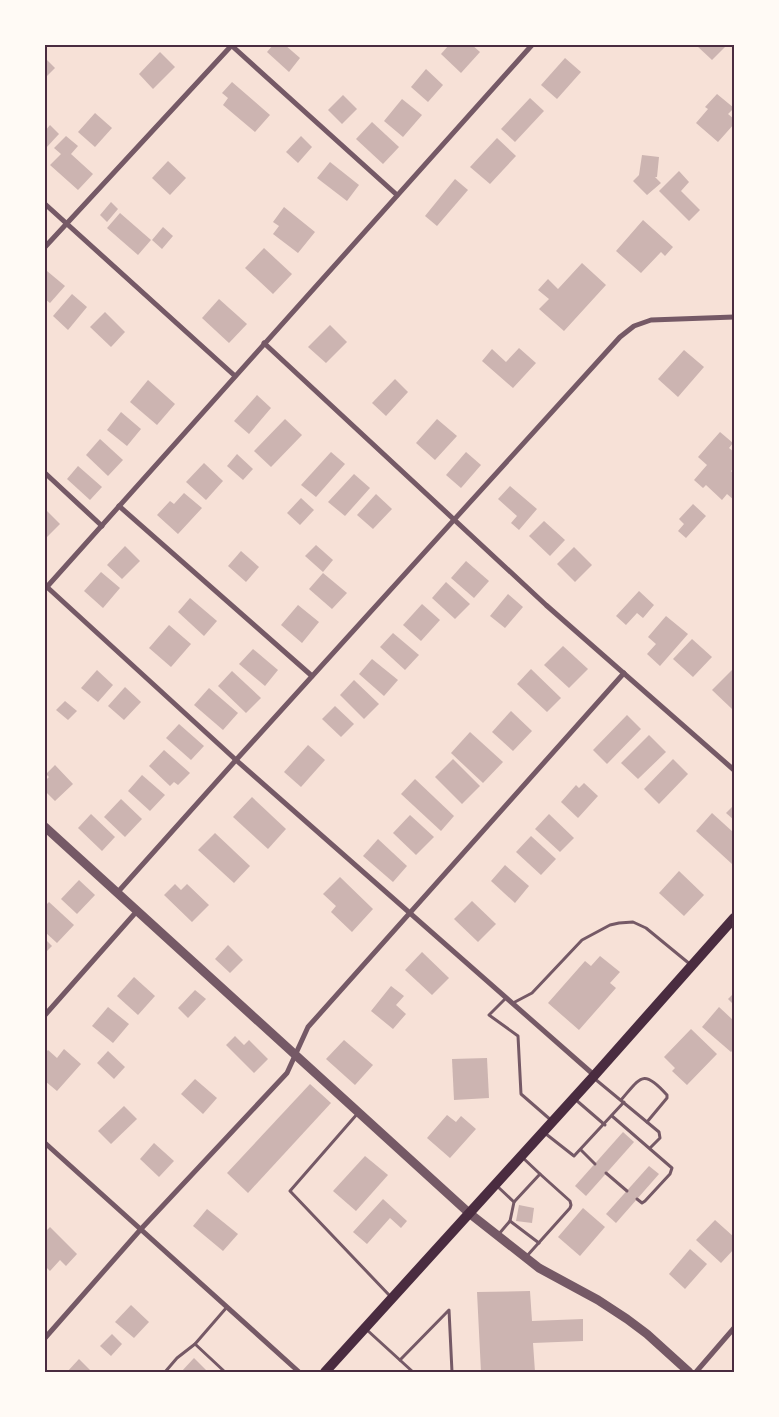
<svg xmlns="http://www.w3.org/2000/svg" width="779" height="1417" viewBox="0 0 779 1417" font-family="Manrope,sans-serif">
	<rect width="100%" height="100%" fill="#f7e1d7"/>
	<g fill="#ccb4b1">
		<polygon points="273,45 285,45 300,58 289,72 267,52"/>
		<polygon points="449,45 472,45 480,52 461,73 441,54"/>
		<polygon points="696,45 727,45 712,60"/>
		<polygon points="160,52 175,67 153,89 139,74"/>
		<polygon points="45,58 55,68 45,78"/>
		<polygon points="565,58 581,72 557,99 541,85"/>
		<polygon points="426,69 443,85 428,102 411,87"/>
		<polygon points="232,82 270,115 255,132 223,105 228,98 222,93"/>
		<polygon points="717,94 734,108 728,114 734,119 734,124 718,142 696,123 708,109 705,107"/>
		<polygon points="343,95 357,109 342,124 328,110"/>
		<polygon points="530,98 544,111 515,142 501,129"/>
		<polygon points="402,99 422,115 403,137 384,121"/>
		<polygon points="95,113 112,128 95,147 78,132"/>
		<polygon points="372,122 399,147 383,164 356,139"/>
		<polygon points="50,125 59,134 45,149 45,131"/>
		<polygon points="66,136 78,146 71,154 93,174 78,190 50,165 61,154 54,148"/>
		<polygon points="301,136 312,147 298,163 286,152"/>
		<polygon points="497,138 516,156 490,184 470,167"/>
		<polygon points="642,155 659,157 657,177 655,177 661,183 647,195 633,181 639,175"/>
		<polygon points="168,161 186,178 170,195 152,178"/>
		<polygon points="330,162 359,185 347,201 317,178"/>
		<polygon points="679,171 689,182 681,191 700,210 689,221 659,191"/>
		<polygon points="455,179 468,190 437,226 425,216"/>
		<polygon points="111,202 118,209 107,222 100,215"/>
		<polygon points="284,207 315,232 298,253 273,234 279,226 273,222"/>
		<polygon points="120,213 151,240 138,255 107,228"/>
		<polygon points="643,220 673,247 665,256 661,252 641,273 616,251"/>
		<polygon points="163,227 173,236 162,249 152,240"/>
		<polygon points="264,248 292,274 273,294 245,268"/>
		<polygon points="582,263 606,285 564,331 539,309 549,299 538,290 548,279 558,289"/>
		<polygon points="47,271 65,286 50,303 45,299 45,274"/>
		<polygon points="72,294 87,307 68,330 53,316"/>
		<polygon points="219,299 247,324 229,343 202,318"/>
		<polygon points="105,312 125,332 111,347 90,327"/>
		<polygon points="330,325 347,342 326,363 308,347"/>
		<polygon points="519,348 536,363 513,388 482,361 492,349 506,362"/>
		<polygon points="684,350 704,367 678,397 658,379"/>
		<polygon points="395,379 408,392 386,416 372,403"/>
		<polygon points="148,380 175,404 157,425 130,402"/>
		<polygon points="257,395 271,408 249,434 234,421"/>
		<polygon points="121,412 141,429 127,446 107,430"/>
		<polygon points="285,419 302,435 271,467 254,451"/>
		<polygon points="437,419 457,436 435,460 416,443"/>
		<polygon points="720,432 733,443 729,448 734,452 734,468 731,471 734,474 734,500 727,494 722,500 706,485 703,488 694,480 707,465 698,457"/>
		<polygon points="100,439 123,460 108,476 86,455"/>
		<polygon points="331,452 345,464 316,497 301,485"/>
		<polygon points="466,452 481,465 461,488 446,475"/>
		<polygon points="237,454 253,469 243,480 227,466"/>
		<polygon points="204,463 223,481 206,500 186,482"/>
		<polygon points="78,466 102,487 90,500 67,479"/>
		<polygon points="354,474 370,488 345,516 328,502"/>
		<polygon points="510,486 537,509 519,530 511,523 517,516 498,499"/>
		<polygon points="184,493 202,508 178,534 157,515 170,501 174,504"/>
		<polygon points="376,494 392,509 373,529 357,515"/>
		<polygon points="301,498 314,510 300,525 287,513"/>
		<polygon points="693,504 706,516 686,538 678,531 684,524 679,519"/>
		<polygon points="46,510 60,524 45,539 45,511"/>
		<polygon points="544,521 565,540 550,556 529,536"/>
		<polygon points="316,545 333,560 323,572 305,556"/>
		<polygon points="125,546 140,561 122,579 107,565"/>
		<polygon points="574,547 592,565 575,582 557,564"/>
		<polygon points="241,551 259,567 246,582 228,566"/>
		<polygon points="466,561 489,581 474,598 451,578"/>
		<polygon points="101,572 120,588 103,608 84,591"/>
		<polygon points="323,573 347,593 332,609 309,589"/>
		<polygon points="446,582 470,604 455,619 432,598"/>
		<polygon points="639,591 654,605 643,618 637,613 626,625 616,616"/>
		<polygon points="508,594 523,607 505,628 490,616"/>
		<polygon points="190,598 217,621 204,636 178,612"/>
		<polygon points="422,604 440,620 421,641 403,625"/>
		<polygon points="298,605 319,622 302,643 281,625"/>
		<polygon points="666,616 688,634 660,666 647,654 656,644 648,637"/>
		<polygon points="169,625 191,644 171,667 149,648"/>
		<polygon points="393,633 419,655 405,670 380,647"/>
		<polygon points="692,639 712,657 693,677 673,659"/>
		<polygon points="563,646 588,669 569,688 544,665"/>
		<polygon points="253,649 278,670 265,686 239,664"/>
		<polygon points="372,659 398,680 384,696 359,674"/>
		<polygon points="531,669 561,698 547,712 517,684"/>
		<polygon points="97,670 113,685 98,702 81,688"/>
		<polygon points="732,670 734,672 734,707 732,709 712,690"/>
		<polygon points="232,671 261,698 246,713 218,686"/>
		<polygon points="354,680 379,704 364,719 340,695"/>
		<polygon points="125,687 141,702 124,720 108,706"/>
		<polygon points="209,688 238,713 223,730 194,705"/>
		<polygon points="65,701 77,711 68,720 56,710"/>
		<polygon points="335,706 354,724 341,737 322,719"/>
		<polygon points="511,711 532,731 513,751 492,732"/>
		<polygon points="627,715 641,729 607,764 593,750"/>
		<polygon points="179,724 204,746 191,760 166,738"/>
		<polygon points="470,732 503,762 483,783 451,753"/>
		<polygon points="649,735 666,752 638,779 621,763"/>
		<polygon points="308,745 325,760 301,787 284,772"/>
		<polygon points="164,750 190,773 178,785 174,782 170,786 149,766"/>
		<polygon points="453,759 480,786 462,804 435,777"/>
		<polygon points="673,759 688,774 659,804 644,789"/>
		<polygon points="55,765 73,784 55,801 45,791 45,781 49,777 46,774"/>
		<polygon points="142,775 165,795 150,811 128,791"/>
		<polygon points="415,779 454,816 441,831 401,794"/>
		<polygon points="584,783 598,796 578,818 561,802 576,785 579,788"/>
		<polygon points="252,797 286,829 268,849 233,817"/>
		<polygon points="121,799 142,819 125,837 104,817"/>
		<polygon points="734,805 734,820 726,813"/>
		<polygon points="712,813 734,833 734,861 732,864 696,831"/>
		<polygon points="91,814 115,837 102,851 78,828"/>
		<polygon points="549,814 574,838 560,852 535,829"/>
		<polygon points="410,815 434,837 416,855 393,833"/>
		<polygon points="215,833 250,866 234,883 198,850"/>
		<polygon points="531,836 556,859 541,875 516,852"/>
		<polygon points="378,839 407,866 393,882 363,856"/>
		<polygon points="505,865 529,886 515,903 491,881"/>
		<polygon points="679,871 704,895 684,916 659,893"/>
		<polygon points="340,877 373,909 352,932 331,912 336,906 323,894"/>
		<polygon points="79,880 95,895 77,914 61,899"/>
		<polygon points="175,884 181,890 187,884 209,905 192,922 164,895"/>
		<polygon points="472,901 496,924 478,942 454,919"/>
		<polygon points="49,902 74,925 57,943 45,932 45,906"/>
		<polygon points="45,939 52,946 45,953"/>
		<polygon points="228,945 243,960 230,973 215,959"/>
		<polygon points="422,952 449,978 432,995 405,970"/>
		<polygon points="600,956 620,972 610,983 616,988 579,1030 548,1003 585,961 591,966"/>
		<polygon points="134,977 155,996 138,1015 117,996"/>
		<polygon points="391,986 404,996 396,1005 406,1014 393,1029 371,1011"/>
		<polygon points="195,990 206,999 188,1018 178,1008"/>
		<polygon points="734,993 734,1005 728,999"/>
		<polygon points="108,1007 129,1024 113,1043 92,1026"/>
		<polygon points="719,1007 734,1021 734,1049 731,1052 702,1027"/>
		<polygon points="691,1029 717,1054 687,1085 672,1071 675,1068 664,1057"/>
		<polygon points="235,1036 244,1045 249,1040 268,1059 254,1073 226,1045"/>
		<polygon points="344,1040 373,1065 355,1085 326,1059"/>
		<polygon points="64,1049 81,1064 57,1091 45,1081 45,1053 48,1050 57,1058"/>
		<polygon points="108,1051 125,1067 114,1079 97,1063"/>
		<polygon points="487,1058 489,1098 454,1100 452,1059"/>
		<polygon points="195,1079 217,1098 203,1114 181,1094"/>
		<polygon points="310,1084 331,1103 248,1193 227,1173"/>
		<polygon points="124,1106 137,1119 111,1144 98,1131"/>
		<polygon points="447,1115 456,1122 461,1116 476,1129 450,1158 427,1138"/>
		<polygon points="623,1132 634,1142 586,1196 575,1186"/>
		<polygon points="154,1143 174,1161 159,1177 140,1159"/>
		<polygon points="365,1156 388,1175 356,1211 333,1191"/>
		<polygon points="649,1166 659,1174 616,1223 606,1214"/>
		<polygon points="383,1199 407,1221 401,1228 390,1218 367,1244 353,1232"/>
		<polygon points="519,1205 534,1208 532,1223 516,1221"/>
		<polygon points="583,1208 605,1227 580,1256 558,1237"/>
		<polygon points="207,1209 238,1234 223,1251 193,1226"/>
		<polygon points="715,1220 734,1237 734,1249 721,1263 696,1240"/>
		<polygon points="50,1227 77,1254 66,1266 60,1260 50,1271 45,1266 45,1232"/>
		<polygon points="690,1249 707,1264 685,1289 669,1274"/>
		<polygon points="530,1291 532,1321 583,1319 583,1341 533,1343 535,1372 481,1372 477,1292"/>
		<polygon points="131,1305 149,1322 134,1338 115,1322"/>
		<polygon points="112,1334 122,1344 111,1356 100,1346"/>
		<polygon points="194,1358 208,1372 181,1372"/>
		<polygon points="79,1359 92,1372 67,1372"/>
	</g>
	<g fill="none" stroke-linecap="round" stroke-linejoin="round">
		<g stroke="#755966" stroke-width="3">
			<polyline points="506,998 489,1015 518,1036 521,1094 552,1121"/>
			<polyline points="513,1003 532,993 582,940 610,925 619,923 633,922 646,928 691,965"/>
			<polyline points="595,1079 659,1132 660,1138 650,1148"/>
			<polyline points="576,1100 605,1125"/>
			<path d="M621,1100c20,-23 22,-32 46,-5v3l-20,24"/>
			<polyline points="358,1113 290,1191 390,1296"/>
			<polyline points="612,1116 672,1168 670,1174 645,1201 642,1203 637,1199"/>
			<polyline points="546,1134 574,1156 624,1102"/>
			<polyline points="581,1150 595,1164"/>
			<polyline points="606,1173 627,1191"/>
			<polyline points="497,1186 514,1202 510,1221 498,1235"/>
			<polyline points="514,1202 540,1174 522,1157"/>
			<polyline points="510,1221 539,1243"/>
			<polyline points="526,1257 570,1208 571,1205 570,1201 540,1174"/>
			<polyline points="367,1330 413,1372"/>
			<polyline points="400,1360 449,1310 452,1372"/>
			<polyline points="165,1372 177,1358 195,1344"/>
			<polyline points="225,1372 195,1344 227,1307"/>
		</g>
		<g stroke="#755966" stroke-width="5">
			<polyline points="231,45 397,195"/>
			<polyline points="45,204 235,376"/>
			<polyline points="45,247 232,45"/>
			<polyline points="264,343 546,605 734,770"/>
			<polyline points="45,473 102,526"/>
			<polyline points="119,506 312,676"/>
			<polyline points="47,587 236,760 594,1075"/>
			<polyline points="45,589 532,45"/>
			<polyline points="117,893 236,760 620,337 634,326 651,320 734,317"/>
			<polyline points="45,1015 137,911"/>
			<polyline points="45,1143 299,1372"/>
			<polyline points="45,1338 141,1229 287,1073 308,1027 624,673"/>
			<polyline points="696,1372 734,1328"/>
		</g>
		<polyline stroke="#755966" stroke-width="9" points="45,827 469,1213 539,1268 598,1300 627,1319 647,1334 689,1372"/>
		<polyline stroke="#4a2c40" stroke-width="10" points="325,1372 593,1077 734,918"/>
	</g>
	<rect width="779" height="1417" fill="none" stroke="#fffaf5" stroke-width="92"/>
	<rect x="46" y="46" width="687" height="1325" fill="none" stroke="#4a2c40" stroke-width="2"/>
</svg>
